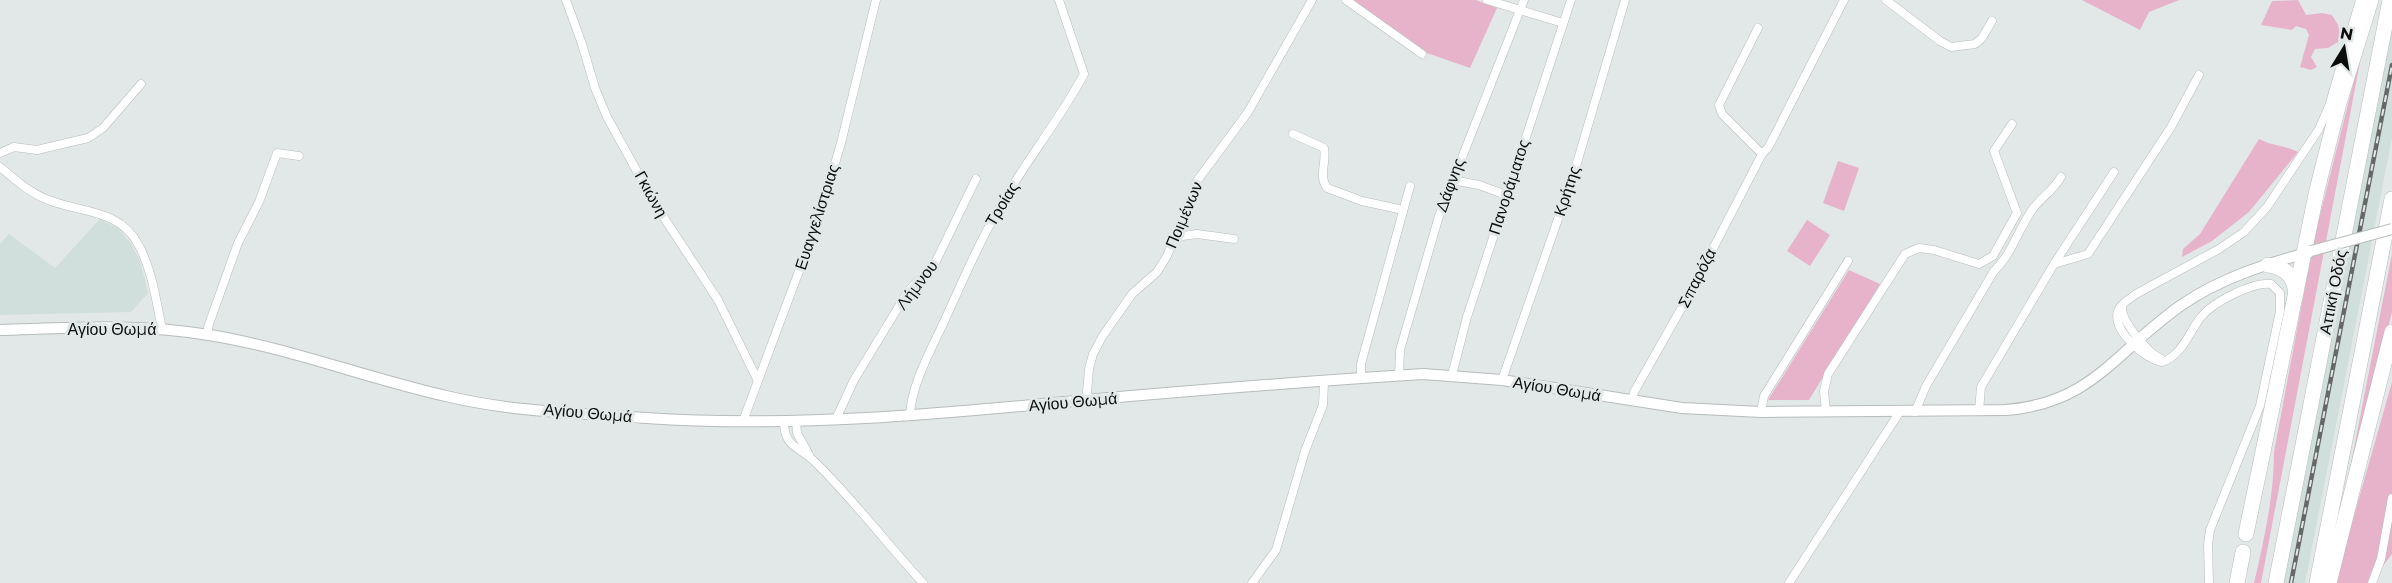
<svg xmlns="http://www.w3.org/2000/svg" width="2392" height="583" viewBox="0 0 2392 583" font-family="Montserrat,sans-serif">
	<rect width="100%" height="100%" fill="#e2e8e7"/>
	<g fill="#d0dfdb">
		<polygon points="2392,19 2392,138 2330,456 2305,583 2282,583"/>
		<polygon points="100,219 119,229 131,244 140,261 148,293 131,312 0,315 0,244 9,234 55,268"/>
	</g>
	<g fill="#e7b3ca">
		<polygon points="1355,0 1476,0 1497,8 1470,68 1421,51 1354,3"/>
		<polygon points="2082,0 2179,0 2149,12 2140,30"/>
		<polygon points="2298,0 2306,15 2322,13 2332,15 2338,25 2340,34 2338,42 2328,48 2315,49 2311,57 2317,67 2311,70 2300,67 2309,35 2306,29 2296,26 2292,30 2261,25 2272,1"/>
		<path d="M2364,41l-103,542h-7c10,-43 20,-87 20,-131l40,-213z"/>
		<path d="M2259,139c13,7 25,6 39,13l-49,60 -37,29 -30,16 1,-8 17,-15z"/>
		<polygon points="1838,161 1859,168 1844,211 1823,203"/>
		<polygon points="1807,220 1830,235 1810,266 1787,251"/>
		<polygon points="2392,254 2392,312 2346,489"/>
		<polygon points="1849,270 1880,284 1809,400 1768,400"/>
		<polygon points="2392,382 2392,554 2370,583 2335,583"/>
	</g>
	<g fill="none" stroke-linecap="round" stroke-linejoin="round">
		<g stroke="#b6bcba" stroke-width="9">
			<g id="street">
				<polyline points="566,0 582,44 595,88 607,117 655,204 718,300 757,379"/>
				<polyline points="1346,0 1422,54"/>
				<polyline points="1487,0 1563,23"/>
				<polyline points="1886,0 1940,41 1951,47 1975,44 1982,38 1992,21"/>
				<polyline points="1758,28 1719,105 1722,114 1762,154"/>
				<path d="M1293,134l31,14c3,15 -6,27 3,40l35,13 41,9"/>
				<polyline points="0,153 14,147 37,150 88,138 103,128 141,84"/>
				<path d="M0,167c14,12 29,25 46,32 32,14 73,9 92,45 14,25 18,56 24,85"/>
				<polyline points="1452,180 1479,185 1506,195"/>
				<polyline points="1175,237 1197,234 1234,239"/>
				<polyline points="2054,264 2088,254 2171,127 2199,75"/>
				<path d="M2122,308c0,14 26,45 39,51"/>
				<polyline points="208,335 208,327 238,243 259,202 277,153 299,156"/>
				<polyline points="1452,375 1467,317 1571,0"/>
				<polyline points="1399,376 1400,350 1439,216 1524,0"/>
				<polyline points="1361,379 1361,364 1410,186"/>
				<polyline points="1502,380 1574,173 1625,0"/>
				<polyline points="1089,400 1087,392 1089,369 1093,354 1102,337 1132,294 1157,272 1167,256 1197,181 1248,112 1312,0"/>
				<polyline points="1632,401 1634,392 1690,293 1762,154 1768,148 1844,0"/>
				<polyline points="1979,411 1981,387 2054,264 2114,172"/>
				<polyline points="1761,412 1764,396 1848,261"/>
				<polyline points="1826,412 1824,391 1828,374 1905,254 1919,248 1934,250 1979,264 1993,256 2017,213 1994,151 2012,124"/>
				<path d="M1915,412l11,-26 68,-115c18,-17 24,-41 38,-61 9,-13 21,-19 29,-33"/>
				<path d="M910,416c1,-30 19,-62 32,-90 20,-43 38,-87 63,-128 25,-42 56,-81 79,-124l-25,-74"/>
				<path d="M836,419l18,-39 53,-87c9,-12 21,-20 29,-32l40,-82"/>
				<polyline points="743,421 820,215 841,143 876,0"/>
				<path d="M784,421c0,27 15,25 31,41 39,38 71,81 108,121"/>
				<polyline points="796,421 797,433 809,455"/>
				<polyline points="1252,583 1276,550 1305,451 1323,405 1324,382"/>
				<polyline points="1789,583 1899,413"/>
				<path d="M2209,583l-1,-39 2,-14 50,-124 20,-95v-18l-9,-9c-19,-2 -58,18 -70,33 -12,15 -19,39 -39,45 -17,-3 -50,-31 -44,-51 3,-8 12,-12 18,-17l83,-45 25,-17 23,-25 52,-78 10,-23 31,-106"/>
				<polyline points="2372,583 2381,559 2392,498"/>
			</g>
		</g>
		<g stroke="#b6bcba" stroke-width="12">
			<path id="secondary" d="M0,330c70,-2 140,-7 209,5 81,13 157,43 237,61 65,16 134,17 200,22 147,10 293,-4 439,-18 113,-10 226,-19 338,-26l79,6 180,28 79,4 244,-2c88,-6 112,-61 178,-106 38,-26 83,-40 127,-52"/>
		</g>
		<g stroke="#b6bcba" stroke-width="16">
			<g id="highway">
				<path d="M2268,265c17,2 26,11 28,28"/>
				<polyline points="2246,534 2317,190 2339,103 2371,0"/>
				<polyline points="2237,583 2243,552"/>
				<polyline points="2276,583 2390,0"/>
				<polyline points="2317,583 2392,199"/>
				<polyline points="2329,583 2392,332"/>
			</g>
		</g>
		<use href="#street" stroke="#fff" stroke-width="8"/>
		<use href="#secondary" stroke="#fff" stroke-width="10"/>
		<use href="#highway" stroke="#fff" stroke-width="15"/>
		<g stroke="#656867" stroke-width="4.5">
			<polyline id="rail" points="2291,583 2392,65"/>
		</g>
		<use href="#rail" stroke="#e2e8e7" stroke-width="2" stroke-dasharray="7" stroke-linecap="butt"/>
		<g stroke="#b6bcba" stroke-width="12" stroke-linecap="butt">
			<polyline id="secondary-bridge" points="2311,251 2392,229"/>
		</g>
		<use href="#secondary-bridge" stroke="#fff" stroke-width="10"/>
	</g>
	<g text-anchor="middle" dominant-baseline="central" stroke-width="6" stroke-linejoin="round" paint-order="stroke">
		<g font-size="16" fill="#0a0c0b" stroke="#e2e8e7">
			<text transform="translate(1450 185) rotate(-70)">Δάφνης</text>
			<text transform="translate(1509 187) rotate(-72)">Πανοράματος</text>
			<text transform="translate(1567 191) rotate(-72)">Κρήτης</text>
			<text transform="translate(651 194) rotate(61)">Γκιώνη</text>
			<text transform="translate(1002 204) rotate(-59)">Τροίας</text>
			<text transform="translate(1184 215) rotate(-67)">Ποιμένων</text>
			<text transform="translate(817 217) rotate(-72)">Ευαγγελίστριας</text>
			<text transform="translate(1697 278) rotate(-63)">Σπαρόζα</text>
			<text transform="translate(917 285) rotate(-53)">Λήμνου</text>
			<text transform="translate(2333 292) rotate(-79)">Αττική Οδός</text>
			<text x="112" y="329">Αγίου Θωμά</text>
			<text transform="translate(1557 389) rotate(9)">Αγίου Θωμά</text>
			<text transform="translate(1073 402) rotate(-5)">Αγίου Θωμά</text>
			<text transform="translate(588 413) rotate(5)">Αγίου Θωμά</text>
		</g>
	</g>
	<g transform="translate(2344 48) rotate(11)" stroke="#e2e8e7" stroke-width="4.5" paint-order="stroke">
	<path d="M0-4.5L10 22L0 15L-10 22Z" fill="#0a0c0b"/>
	<text y="-9" font-size="16" font-weight="bold" text-anchor="middle" fill="#0a0c0b">N</text>
	</g>
</svg>
